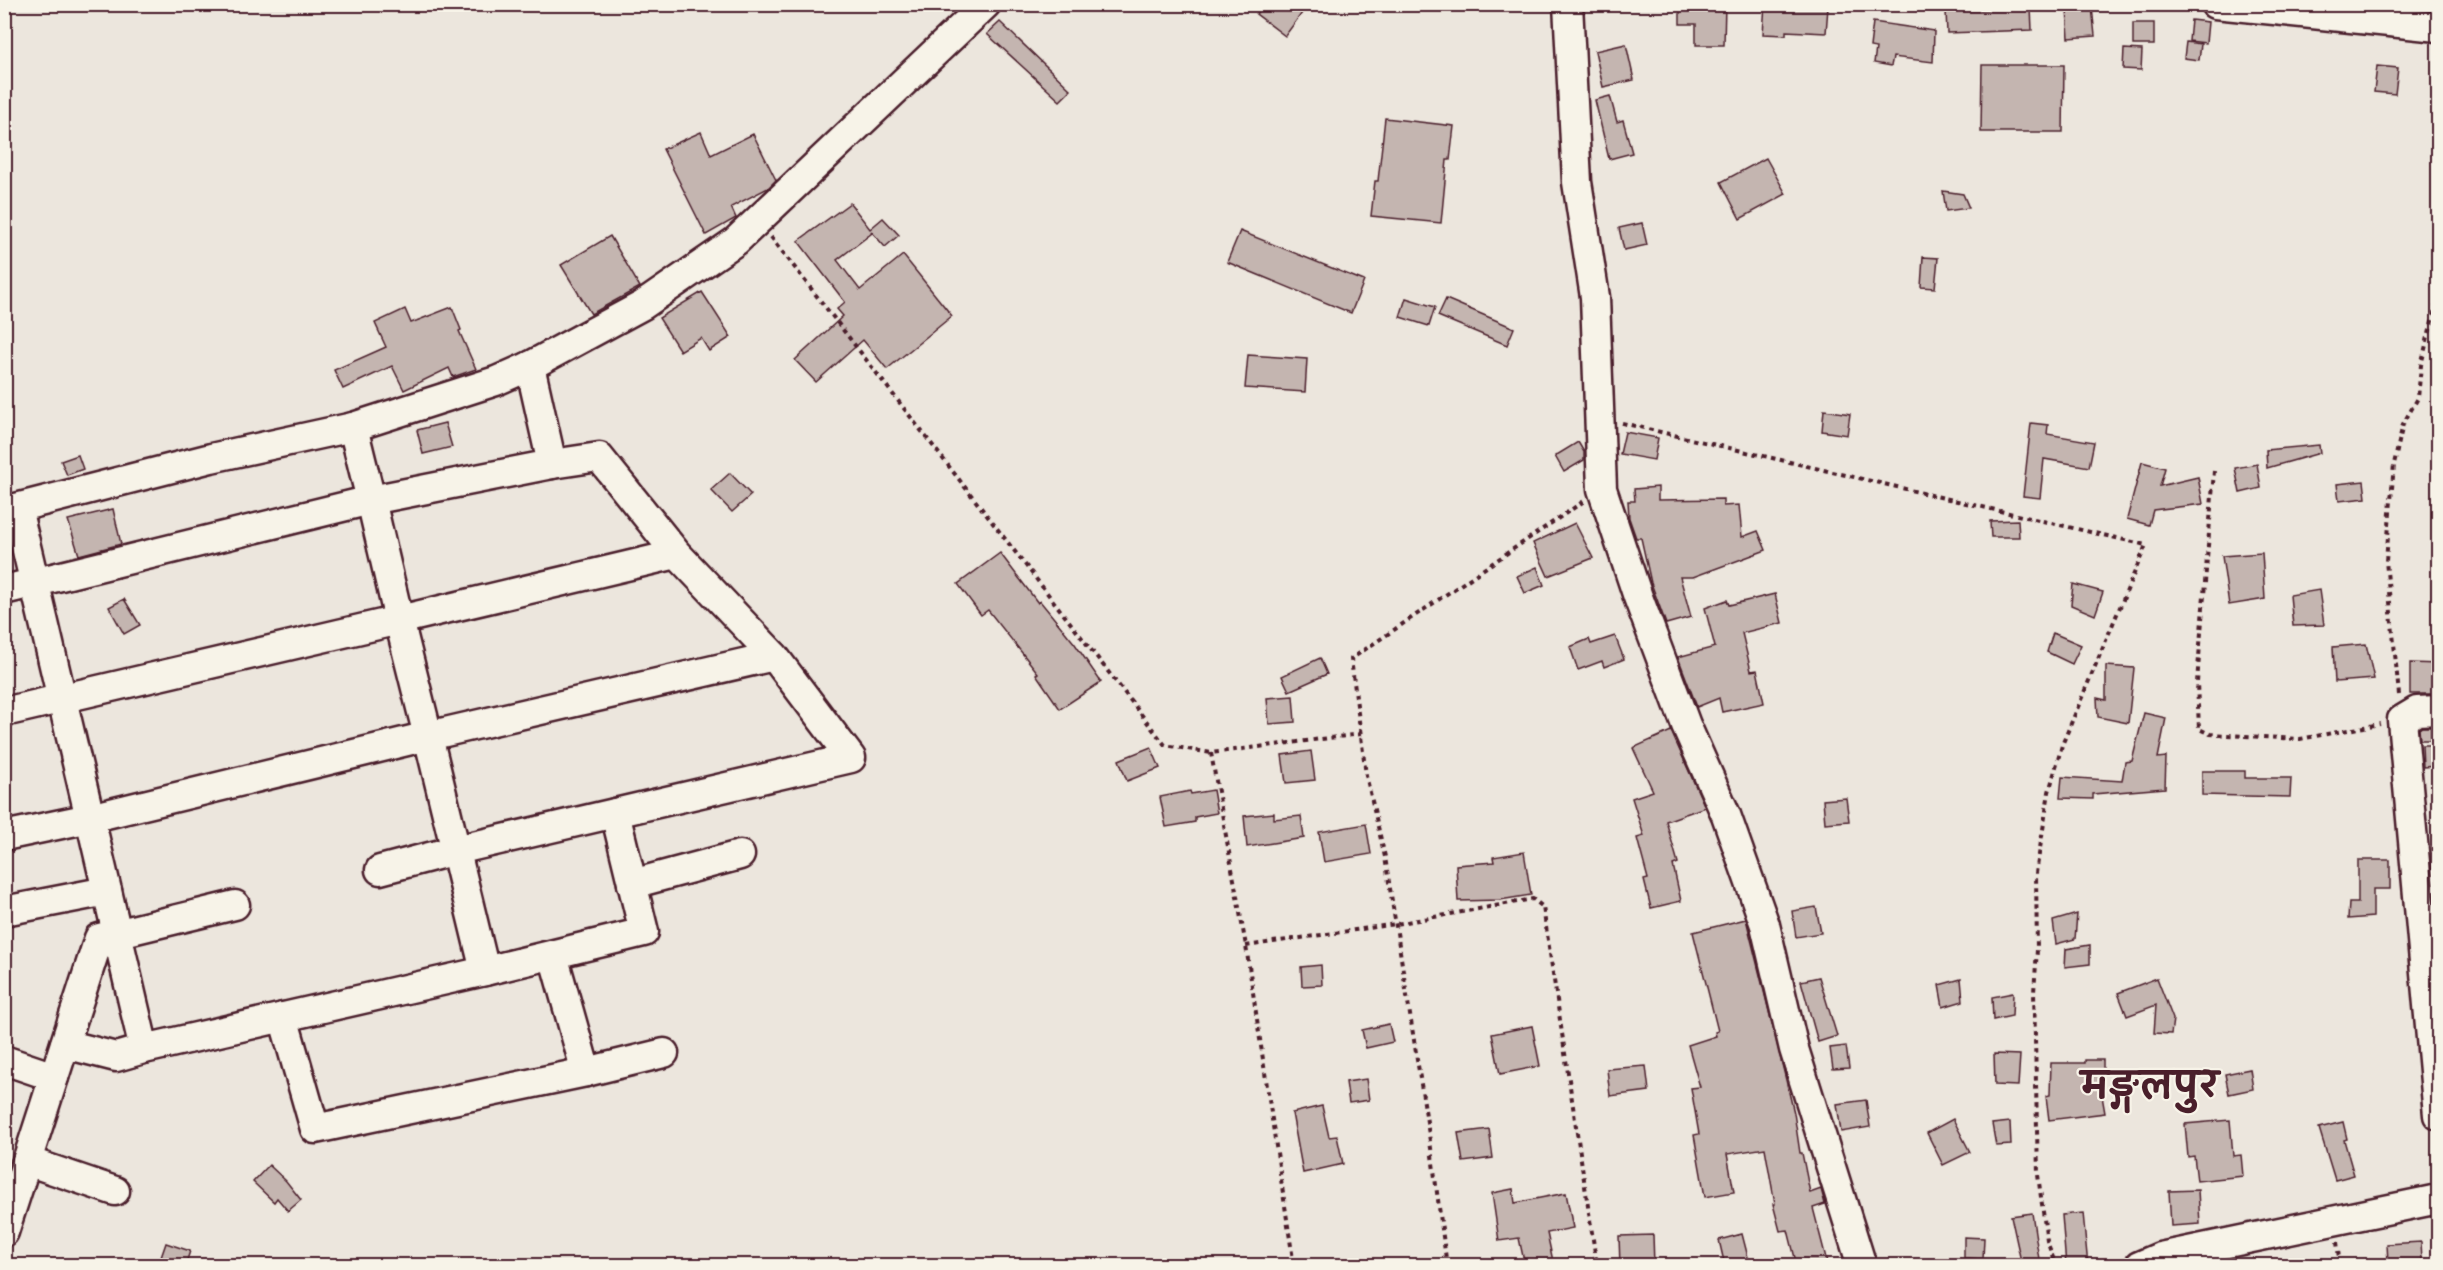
<svg xmlns="http://www.w3.org/2000/svg" width="2443" height="1270" viewBox="0 0 2443 1270" font-family="Caveat,'Playpen Sans Deva',sans-serif">
	<rect width="100%" height="100%" fill="#ece6dd"/>
	<filter id="ink" filterUnits="userSpaceOnUse"><feTurbulence type="fractalNoise" baseFrequency=".0167" numOctaves="2"/><feDisplacementMap in="SourceGraphic" scale="12" xChannelSelector="R" yChannelSelector="G"/><feConvolveMatrix kernelMatrix="1 2 1 2 8 2 1 2 1" color-interpolation-filters="sRGB"/></filter>
	<g filter="url(#ink)">
		<g fill="#c4b5b0" stroke="#4a1f2b" stroke-width="1.5">
			<polygon points="1264,4 1291,4 1302,13 1285,36 1256,14"/>
			<polygon points="1680,4 1725,4 1724,45 1696,45 1696,24 1680,24"/>
			<polygon points="1765,4 1828,7 1826,33 1786,31 1786,35 1763,34"/>
			<polygon points="2092,7 2095,36 2069,38 2067,10"/>
			<polygon points="2031,8 2032,30 1947,33 1946,11"/>
			<polygon points="2191,20 2208,22 2206,43 2189,41"/>
			<polygon points="1000,22 1071,90 1060,101 987,34"/>
			<polygon points="1873,22 1934,31 1933,62 1893,57 1891,66 1874,63 1876,48 1870,47"/>
			<rect x="2133" y="23" width="21" height="22"/>
			<polygon points="2186,42 2201,44 2199,60 2184,58"/>
			<polygon points="1626,44 1634,80 1603,87 1595,51"/>
			<polygon points="2124,49 2142,50 2141,70 2123,69"/>
			<polygon points="1982,65 2064,65 2063,132 1981,132"/>
			<polygon points="2377,66 2398,68 2395,94 2374,92"/>
			<polygon points="1610,96 1617,122 1623,120 1632,153 1609,159 1595,100"/>
			<polygon points="1385,118 1454,126 1450,160 1447,160 1441,223 1371,216 1375,181 1378,181"/>
			<polygon points="701,132 711,155 753,134 776,180 768,188 731,207 736,218 706,235 663,149"/>
			<polygon points="1766,158 1786,194 1740,219 1721,182"/>
			<polygon points="1943,191 1963,194 1969,208 1946,211"/>
			<polygon points="850,203 870,229 883,218 899,235 885,247 871,231 872,233 837,260 860,290 903,255 952,316 887,369 863,340 816,382 795,360 843,316 837,309 845,302 798,241"/>
			<polygon points="1642,223 1647,245 1624,250 1619,228"/>
			<polygon points="1240,231 1364,281 1351,313 1227,262"/>
			<polygon points="610,236 640,287 591,314 561,265"/>
			<polygon points="1923,257 1938,258 1935,288 1921,287"/>
			<polygon points="702,292 731,337 709,351 701,338 680,351 659,318"/>
			<polygon points="1406,298 1435,307 1429,326 1400,317"/>
			<polygon points="1446,299 1514,328 1507,345 1438,316"/>
			<polygon points="452,307 461,330 459,331 476,369 453,377 449,368 404,390 392,366 343,389 334,370 386,347 375,323 405,309 411,323"/>
			<polygon points="1248,355 1307,359 1305,392 1245,388"/>
			<polygon points="1824,410 1850,414 1847,435 1822,431"/>
			<polygon points="445,423 452,447 423,454 417,430"/>
			<polygon points="2031,423 2048,425 2047,434 2094,442 2089,467 2044,459 2040,498 2023,496"/>
			<polygon points="1625,432 1658,438 1654,460 1620,454"/>
			<polygon points="1578,442 1584,452 1584,460 1564,472 1555,456"/>
			<polygon points="2319,445 2320,453 2267,468 2266,450"/>
			<polygon points="78,455 83,469 67,475 61,461"/>
			<polygon points="2142,462 2165,468 2160,486 2198,477 2203,504 2153,510 2149,525 2127,519"/>
			<polygon points="2257,464 2261,488 2240,493 2235,468"/>
			<polygon points="730,473 751,495 732,512 711,490"/>
			<polygon points="2364,481 2366,498 2339,501 2337,484"/>
			<polygon points="1658,487 1658,500 1723,499 1723,506 1739,505 1742,537 1758,531 1766,550 1693,577 1680,577 1691,617 1666,624 1651,583 1641,538 1636,538 1629,518 1628,501 1635,501 1634,489"/>
			<polygon points="113,509 121,544 79,555 68,520"/>
			<polygon points="2018,520 2019,537 1991,537 1990,521"/>
			<polygon points="1575,523 1593,558 1548,576 1533,543"/>
			<polygon points="1000,553 1038,603 1040,601 1075,644 1101,682 1060,709 1036,674 1038,673 988,610 981,615 958,584"/>
			<polygon points="2262,553 2265,599 2229,605 2222,556"/>
			<polygon points="1537,567 1544,585 1525,593 1517,576"/>
			<polygon points="2073,584 2103,592 2095,615 2071,605"/>
			<polygon points="2319,590 2324,625 2293,626 2290,595"/>
			<polygon points="1775,594 1782,623 1742,633 1751,671 1757,670 1764,703 1722,712 1719,698 1697,707 1678,657 1715,647 1705,608 1727,600 1729,605"/>
			<polygon points="124,599 140,625 124,634 109,607"/>
			<polygon points="2053,633 2081,645 2072,664 2047,652"/>
			<polygon points="1615,636 1624,659 1604,667 1602,661 1578,670 1570,647 1589,639 1591,644"/>
			<polygon points="2366,644 2374,679 2335,682 2333,647"/>
			<polygon points="1320,658 1327,674 1289,691 1282,676"/>
			<polygon points="2410,663 2439,664 2439,694 2410,694"/>
			<polygon points="2106,666 2134,668 2128,723 2098,717 2097,698 2106,700"/>
			<polygon points="1293,696 1295,722 1269,724 1267,698"/>
			<polygon points="2144,713 2166,718 2158,758 2166,757 2165,788 2093,794 2093,799 2060,798 2062,777 2122,781 2125,762 2132,761"/>
			<polygon points="2422,727 2431,727 2431,740 2420,740 2419,729"/>
			<polygon points="1671,731 1705,807 1666,821 1678,863 1673,865 1681,901 1651,908 1644,880 1648,879 1637,838 1644,836 1632,798 1653,791 1633,748"/>
			<polygon points="2422,745 2439,745 2439,766 2423,767"/>
			<polygon points="1151,747 1160,768 1127,781 1119,760"/>
			<polygon points="1311,751 1315,780 1286,783 1282,755"/>
			<polygon points="2202,771 2245,771 2245,778 2291,778 2290,797 2202,795"/>
			<polygon points="1213,790 1217,813 1195,817 1195,822 1166,827 1160,797 1190,791 1191,794"/>
			<polygon points="1846,798 1849,821 1825,823 1823,800"/>
			<polygon points="1274,813 1274,819 1301,816 1304,838 1247,847 1244,816"/>
			<polygon points="1366,824 1371,854 1324,862 1319,832"/>
			<polygon points="1524,852 1531,895 1500,900 1458,901 1456,865 1494,862 1493,857"/>
			<polygon points="2358,860 2390,860 2390,889 2373,889 2373,917 2348,919 2349,903 2358,903"/>
			<polygon points="1816,907 1821,933 1796,937 1792,911"/>
			<polygon points="2077,914 2075,939 2056,944 2053,921"/>
			<polygon points="1746,919 1786,1080 1794,1113 1800,1153 1802,1153 1810,1193 1821,1189 1825,1204 1813,1208 1828,1266 1797,1266 1788,1230 1780,1231 1773,1204 1775,1204 1765,1148 1727,1154 1734,1192 1705,1197 1694,1135 1699,1134 1691,1088 1700,1087 1688,1045 1716,1036 1715,1032 1718,1031 1693,932"/>
			<polygon points="2090,945 2090,964 2065,967 2066,949"/>
			<polygon points="1321,965 1322,985 1302,986 1301,967"/>
			<polygon points="1819,977 1837,1036 1818,1042 1801,981"/>
			<polygon points="2157,978 2173,1019 2171,1034 2154,1033 2156,1005 2127,1016 2118,993"/>
			<polygon points="1961,979 1963,1001 1943,1007 1939,985"/>
			<polygon points="2013,993 2012,1016 1993,1020 1992,997"/>
			<polygon points="1389,1024 1393,1042 1366,1048 1362,1030"/>
			<polygon points="1532,1026 1540,1066 1500,1074 1492,1034"/>
			<polygon points="1846,1046 1849,1068 1833,1069 1830,1048"/>
			<polygon points="1994,1054 2020,1055 2018,1086 1995,1085"/>
			<polygon points="2085,1060 2103,1060 2103,1079 2099,1079 2105,1113 2049,1120 2046,1096 2050,1095 2051,1063 2085,1063"/>
			<polygon points="1646,1066 1649,1091 1610,1096 1607,1069"/>
			<polygon points="2250,1069 2253,1089 2229,1094 2225,1074"/>
			<polygon points="1366,1079 1369,1100 1349,1103 1346,1082"/>
			<polygon points="1866,1100 1870,1127 1841,1132 1837,1104"/>
			<polygon points="1322,1106 1329,1137 1337,1136 1343,1164 1303,1173 1292,1113"/>
			<polygon points="1953,1119 1970,1152 1943,1165 1927,1133"/>
			<polygon points="2230,1120 2233,1156 2241,1155 2243,1176 2197,1181 2194,1156 2188,1157 2185,1124"/>
			<polygon points="2010,1122 2011,1145 1996,1146 1992,1124"/>
			<polygon points="2343,1122 2347,1139 2344,1140 2354,1175 2335,1180 2319,1128"/>
			<polygon points="1489,1129 1493,1158 1463,1162 1458,1133"/>
			<polygon points="269,1165 286,1181 301,1200 288,1211 277,1198 274,1202 253,1182"/>
			<polygon points="1513,1189 1515,1203 1566,1193 1573,1228 1547,1233 1554,1266 1525,1266 1519,1238 1499,1241 1492,1193"/>
			<polygon points="2198,1190 2200,1224 2171,1226 2169,1191"/>
			<polygon points="2032,1213 2040,1266 2022,1266 2011,1216"/>
			<polygon points="2083,1213 2088,1266 2066,1266 2062,1215"/>
			<polygon points="1742,1234 1749,1261 1725,1266 1719,1240"/>
			<polygon points="1653,1235 1654,1266 1620,1266 1619,1236"/>
			<polygon points="1964,1237 1984,1238 1983,1259 1964,1258"/>
			<polygon points="2421,1242 2422,1260 2388,1262 2387,1244"/>
			<polygon points="166,1243 190,1251 185,1266 158,1266"/>
		</g>
		<g fill="none" stroke-linecap="round" stroke-linejoin="round">
			<g stroke="#4a1f2b" stroke-width="33">
				<g id="minor">
					<polyline points="1568,4 1577,182 1595,297 1602,489 1638,597 1686,725 1726,815 1765,925 1794,1049 1862,1266"/>
					<polyline points="2215,4 2438,27"/>
					<polyline points="552,464 599,457 677,554 399,620 428,736 90,818 144,1049 485,971 428,736 774,656 677,554"/>
					<polyline points="4,511 211,458 353,427 496,381 530,366 643,305 736,241 986,4"/>
					<polyline points="4,590 371,500 353,427"/>
					<polyline points="2438,710 2417,711 2402,720 2438,1115"/>
					<polyline points="4,712 399,620 371,500 552,464 530,366"/>
					<polyline points="4,836 90,818 17,508"/>
					<polyline points="380,870 456,850 851,758 774,656"/>
					<polyline points="632,884 740,855"/>
					<polyline points="4,911 107,891"/>
					<polyline points="553,955 586,1072 664,1053"/>
					<polyline points="485,971 644,932 615,813"/>
					<polyline points="283,1017 315,1129 586,1072"/>
					<polyline points="65,1044 116,1057 144,1049"/>
					<polyline points="4,1060 54,1077"/>
					<polyline points="27,1161 115,1191"/>
					<polyline points="4,1232 99,938 235,905"/>
					<polyline points="2139,1266 2160,1257 2438,1199"/>
				</g>
			</g>
			<g stroke="#4a1f2b" stroke-width="4" stroke-dasharray="4.5 4.5" stroke-linecap="butt">
				<polyline points="771,237 1165,745 1211,753 1361,734"/>
				<polyline points="1622,423 2146,545 2062,745 2049,792 2036,873 2037,950 2034,992 2038,1175 2047,1241 2056,1266"/>
				<polyline points="2214,471 2197,682 2199,729 2210,734 2300,739 2380,724"/>
				<polyline points="2399,695 2386,561 2394,464 2403,424 2418,398 2421,365 2437,301 2438,278"/>
				<polyline points="1211,753 1246,946 1294,1266"/>
				<polyline points="1246,946 1396,924 1533,899 1543,907 1597,1266"/>
				<polyline points="2337,1242 2340,1266"/>
				<polyline points="1447,1266 1430,1141 1385,857 1366,775 1351,659 1584,501"/>
			</g>
			<use href="#minor" stroke="#f7f3e8" stroke-width="28"/>
		</g>
	</g>
	<g text-anchor="middle" dominant-baseline="central" stroke-width="4.5" stroke-linejoin="round" paint-order="stroke">
		<g font-size="36" font-weight="bold" fill="#4a1f2b" stroke="#f7f3e8">
			<text x="2150" y="1086">मङ्गलपुर</text>
		</g>
	</g>
	<rect width="2443" height="1270" fill="none" stroke="#f7f3e8" stroke-width="24"/>
	<rect x="12" y="12" width="2419" height="1246" fill="none" stroke="#4a1f2b" stroke-width="2" filter="url(#ink)"/>
</svg>
